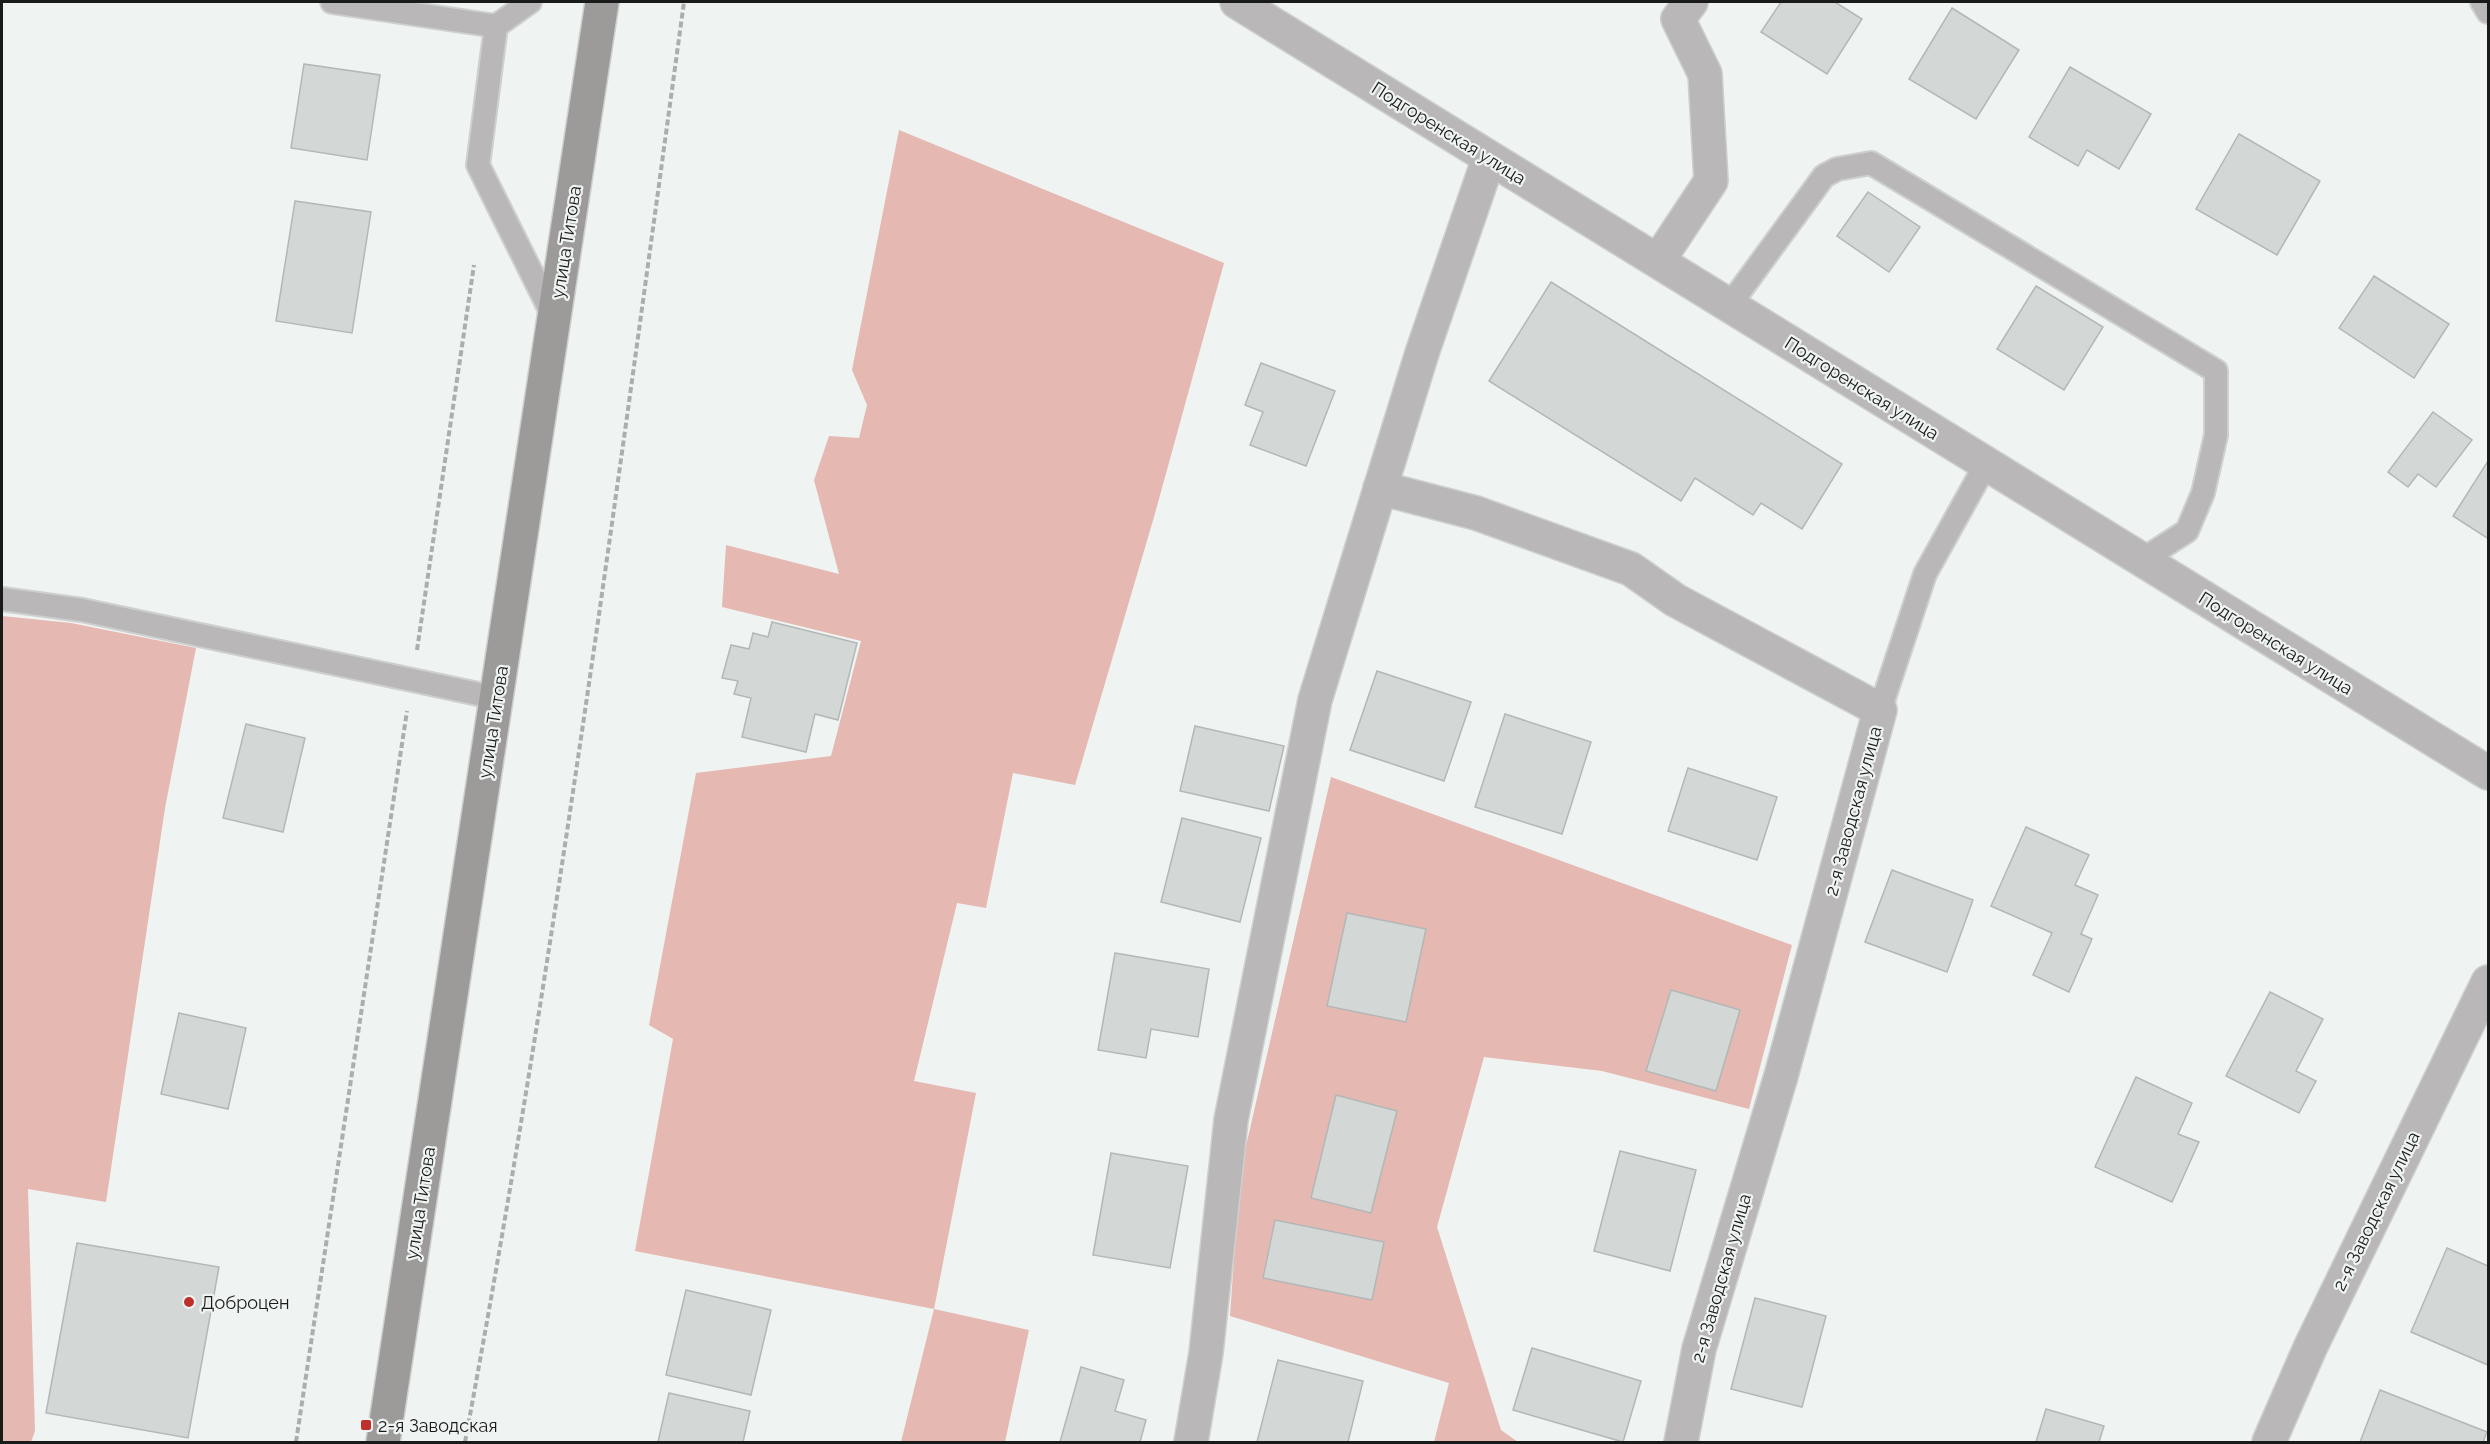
<svg xmlns="http://www.w3.org/2000/svg" width="2490" height="1444" viewBox="0 0 2490 1444" font-family="Raleway,sans-serif">
	<rect width="100%" height="100%" fill="#eff3f2"/>
	<g fill="#e5b8b2">
		<polygon points="899,130 1224,263 1154,517 1075,785 1013,773 986,908 957,903 914,1081 976,1093 934,1309 1029,1330 1005,1442 901,1442 934,1309 635,1251 673,1039 649,1025 696,773 831,756 861,641 722,607 726,545 839,574 814,480 829,436 859,438 867,405 852,370"/>
		<polygon points="2,616 71,623 196,648 165,808 106,1202 28,1189 35,1431 31,1442 2,1442"/>
		<polygon points="1331,777 1792,945 1749,1109 1602,1071 1484,1057 1437,1227 1501,1430 1518,1442 1434,1442 1449,1383 1230,1316 1240,1172"/>
	</g>
	<g fill="#d3d7d6" stroke="#b3b7b6" stroke-width="1.5">
		<polygon points="1781,2 1835,2 1862,19 1827,74 1761,32"/>
		<polygon points="1952,8 2019,50 1976,119 1909,79"/>
		<polygon points="304,64 380,75 367,160 291,148"/>
		<polygon points="2070,67 2151,114 2119,169 2087,150 2078,166 2029,137"/>
		<polygon points="2239,134 2320,181 2277,255 2196,209"/>
		<polygon points="1868,192 1920,227 1889,272 1837,236"/>
		<polygon points="295,201 371,212 352,333 276,321"/>
		<polygon points="2374,276 2449,324 2414,378 2339,328"/>
		<polygon points="1551,282 1842,464 1802,529 1761,503 1753,515 1695,478 1681,501 1489,381"/>
		<polygon points="2036,286 2103,327 2064,390 1997,349"/>
		<polygon points="1261,363 1335,391 1306,466 1250,445 1263,412 1245,405"/>
		<polygon points="2433,412 2472,440 2436,487 2418,474 2408,487 2388,472"/>
		<polygon points="2488,461 2488,536 2487,538 2453,516"/>
		<polygon points="772,622 857,643 838,720 815,714 806,752 742,737 751,698 734,694 738,681 722,678 731,645 749,649 753,633 768,637"/>
		<polygon points="1377,671 1471,702 1444,781 1350,750"/>
		<polygon points="1505,714 1591,742 1562,834 1475,807"/>
		<polygon points="246,724 305,738 283,832 223,818"/>
		<polygon points="1195,726 1284,746 1269,811 1180,791"/>
		<polygon points="1688,768 1777,797 1757,860 1668,831"/>
		<polygon points="1182,818 1261,838 1240,922 1161,902"/>
		<polygon points="2026,827 2089,855 2075,885 2098,895 2081,934 2092,939 2069,992 2033,975 2052,933 1991,906"/>
		<polygon points="1892,870 1973,900 1947,972 1865,942"/>
		<polygon points="1347,913 1426,929 1406,1022 1327,1006"/>
		<polygon points="1115,953 1209,969 1198,1037 1151,1029 1146,1058 1098,1050"/>
		<polygon points="1671,990 1740,1010 1716,1091 1646,1071"/>
		<polygon points="2270,992 2323,1019 2296,1071 2316,1081 2299,1113 2226,1076"/>
		<polygon points="179,1013 246,1028 228,1109 161,1094"/>
		<polygon points="2136,1077 2192,1103 2178,1134 2199,1142 2172,1202 2095,1167"/>
		<polygon points="1336,1095 1397,1111 1371,1213 1311,1198"/>
		<polygon points="1620,1151 1696,1170 1670,1271 1594,1251"/>
		<polygon points="1111,1153 1188,1166 1170,1268 1093,1255"/>
		<polygon points="1275,1220 1384,1242 1372,1300 1263,1278"/>
		<polygon points="77,1243 219,1267 188,1438 46,1413"/>
		<polygon points="2447,1248 2488,1266 2488,1365 2411,1332"/>
		<polygon points="686,1290 771,1310 751,1395 666,1375"/>
		<polygon points="1755,1298 1826,1316 1802,1407 1731,1389"/>
		<polygon points="1532,1348 1641,1381 1623,1442 1513,1410"/>
		<polygon points="1278,1360 1363,1381 1348,1442 1257,1442"/>
		<polygon points="1081,1367 1124,1380 1115,1411 1146,1420 1140,1442 1060,1442"/>
		<polygon points="2380,1390 2487,1432 2483,1442 2360,1442"/>
		<polygon points="669,1393 750,1411 743,1442 658,1442"/>
		<polygon points="2046,1409 2104,1426 2099,1442 2036,1442"/>
	</g>
	<g fill="none" stroke-linecap="round" stroke-linejoin="round">
		<g stroke="#cdd0cf" stroke-width="26">
			<g id="service">
				<polyline points="332,2 496,26"/>
				<polyline points="530,2 496,26 478,165 554,318"/>
				<polyline points="2482,2 2488,12"/>
				<polyline points="1729,306 1824,176 1837,169 1871,163 2216,371 2216,435 2203,493 2187,531 2142,560"/>
				<polyline points="2,599 82,610 497,698"/>
				<polyline points="1880,710 1925,574 1986,464"/>
			</g>
		</g>
		<g stroke="#cdd0cf" stroke-width="36">
			<g id="minor">
				<polyline points="1658,261 1711,181 1705,74 1678,19 1691,2"/>
				<polyline points="1380,488 1476,513 1631,569 1675,600 1880,710 1781,1076 1699,1349 1681,1442"/>
				<polyline points="1191,1442 1206,1353 1231,1120 1315,700 1422,353 1489,158"/>
				<polyline points="2269,1442 2310,1348 2488,982"/>
			</g>
		</g>
		<g stroke="#cdd0cf" stroke-width="36">
			<polyline id="tertiary" points="1237,2 2488,773"/>
		</g>
		<g stroke="#cdd0cf" stroke-width="36">
			<polyline id="secondary" points="383,1442 602,2"/>
		</g>
		<g stroke="#abaead" stroke-width="4" stroke-dasharray="6 3" stroke-linecap="butt">
			<polyline points="417,650 474,265"/>
			<polyline points="296,1442 407,711"/>
			<path d="M465,1442c89,-477 153,-959 219,-1440"/>
		</g>
		<use href="#service" stroke="#b9b7b7" stroke-width="22"/>
		<use href="#minor" stroke="#b9b7b7" stroke-width="33"/>
		<use href="#tertiary" stroke="#b9b7b7" stroke-width="33"/>
		<use href="#secondary" stroke="#9d9a9a" stroke-width="33"/>
	</g>
	<g fill="#be302c" stroke="#eff3f2" stroke-width="2">
		<circle cx="189" cy="1302" r="6"/>
		<rect x="360" y="1419" width="12" height="12" rx="3"/>
	</g>
	<g text-anchor="middle" dominant-baseline="central" stroke-width="4.5" stroke-linejoin="round" paint-order="stroke">
		<g font-size="18" fill="#191a1a" stroke="#eff3f2">
			<text transform="translate(1449 133) rotate(32)">Подгоренская улица</text>
			<text transform="translate(566 242) rotate(-81)">улица Титова</text>
			<text transform="translate(1862 388) rotate(32)">Подгоренская улица</text>
			<text transform="translate(2276 643) rotate(32)">Подгоренская улица</text>
			<text transform="translate(493 722) rotate(-81)">улица Титова</text>
			<text transform="translate(1853 811) rotate(-75)">2-я Заводская улица</text>
			<text transform="translate(420 1203) rotate(-81)">улица Титова</text>
			<text transform="translate(2376 1211) rotate(-64)">2-я Заводская улица</text>
			<text transform="translate(1721 1278) rotate(-74)">2-я Заводская улица</text>
		</g>
		<g font-size="18" fill="#191a1a" stroke="#eff3f2" text-anchor="start">
			<text x="201" y="1302">Доброцен</text>
			<text x="378" y="1425">2-я Заводская</text>
		</g>
	</g>
	<rect width="2490" height="1444" fill="none" stroke="#191a1a" stroke-width="6"/>
</svg>
